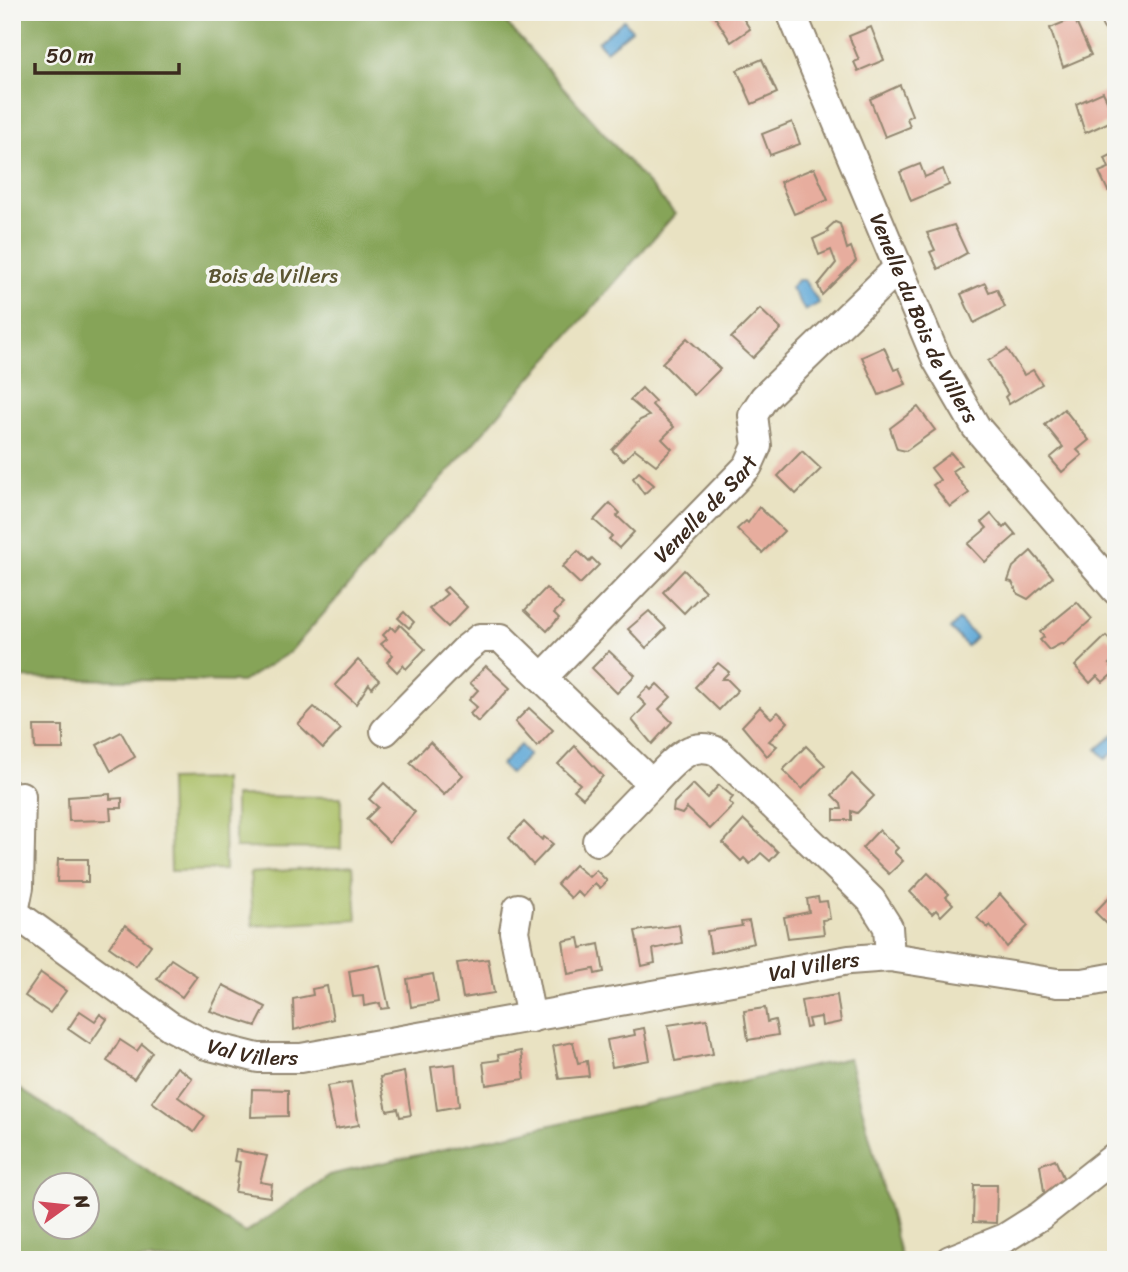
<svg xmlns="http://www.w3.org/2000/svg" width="1128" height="1272" viewBox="0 0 1128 1272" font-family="Sriracha,sans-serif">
	<rect width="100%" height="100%" fill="#f6f6f2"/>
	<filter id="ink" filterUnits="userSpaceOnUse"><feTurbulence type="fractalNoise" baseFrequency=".0143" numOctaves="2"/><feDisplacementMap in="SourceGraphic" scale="14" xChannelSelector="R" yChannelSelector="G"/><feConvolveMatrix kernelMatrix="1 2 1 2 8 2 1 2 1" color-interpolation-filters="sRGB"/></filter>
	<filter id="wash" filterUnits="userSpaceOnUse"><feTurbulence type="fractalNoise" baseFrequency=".00686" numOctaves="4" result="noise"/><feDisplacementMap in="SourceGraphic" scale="28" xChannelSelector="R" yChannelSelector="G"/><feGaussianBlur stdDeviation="1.57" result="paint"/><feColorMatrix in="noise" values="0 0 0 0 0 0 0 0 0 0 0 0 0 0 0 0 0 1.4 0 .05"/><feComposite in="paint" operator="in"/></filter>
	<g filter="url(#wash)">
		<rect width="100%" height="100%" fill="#e9e2c2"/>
		<g fill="#a8bd62" stroke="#727440" stroke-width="2">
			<polygon points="223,779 225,870 171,871 169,780"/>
			<polygon points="235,796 341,797 341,849 235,848"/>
			<polygon points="353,866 357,920 253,926 250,873"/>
		</g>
		<g fill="#86a458" stroke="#60673b" stroke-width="2" fill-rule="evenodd">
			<polygon points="12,12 497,12 675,214 290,652 242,682 12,678"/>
			<path d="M849,1058l52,199 -6,3h-883v-176l233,149 84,-58zM46,1184h42v42h-42z"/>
		</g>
		<g fill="#60a9d7" stroke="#4e6a7a" stroke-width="2">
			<polygon points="624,20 632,30 606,51 598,42"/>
			<polygon points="797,280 804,280 819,303 805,311 791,288"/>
			<polygon points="959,620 976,637 967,646 950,629"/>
			<polygon points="1116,733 1116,750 1106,759 1097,749"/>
			<polygon points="520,745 529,755 510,774 501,765"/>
		</g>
		<g id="blocks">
			<g fill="#e7ad9e">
				<polygon points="712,12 739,12 750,29 731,42"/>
				<polygon points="1074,18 1091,55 1063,67 1050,28"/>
				<polygon points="871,27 884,60 858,71 854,62 859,60 849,36"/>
				<polygon points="762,59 777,93 752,104 737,70"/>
				<polygon points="900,85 912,115 907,118 910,127 885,137 870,99"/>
				<polygon points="1103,92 1116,119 1085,133 1076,104"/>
				<polygon points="792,122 800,144 770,155 762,134"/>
				<polygon points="1115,153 1116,155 1116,199 1112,189 1108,191 1099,172 1109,168 1105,158"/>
				<polygon points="920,164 925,177 943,169 949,185 911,201 900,172"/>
				<polygon points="814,168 828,200 794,214 780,182"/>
				<polygon points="835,222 840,224 847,249 851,247 856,261 822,295 818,285 836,263 831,250 819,255 813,239 828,232 827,229"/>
				<polygon points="954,225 967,253 938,269 930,252 935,250 927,233"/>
				<polygon points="985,283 989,292 997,289 1005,307 974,323 961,294"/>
				<polygon points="760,309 781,329 753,358 731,338"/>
				<polygon points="687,338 720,369 694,395 662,363"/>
				<polygon points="884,347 894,370 899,368 906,384 879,395 862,357"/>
				<polygon points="1007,349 1024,375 1033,370 1042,384 1009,404 1005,397 1008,394 988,361"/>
				<polygon points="642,388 655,401 652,405 674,427 662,439 672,449 656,465 635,449 623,461 612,450 640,420 649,416 630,400"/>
				<polygon points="918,407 935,430 906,451 897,449 890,428"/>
				<polygon points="1064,409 1089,440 1077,450 1082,455 1062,472 1050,458 1063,447 1045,425"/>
				<polygon points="802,451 821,469 796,494 778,476"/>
				<polygon points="951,453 961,465 952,471 969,493 950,507 933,485 940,480 931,468"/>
				<polygon points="639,472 654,485 644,494 633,478"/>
				<polygon points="610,503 620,513 617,516 634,532 619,548 609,539 612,536 594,520"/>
				<polygon points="759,507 784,531 762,553 737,529 746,521 748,523"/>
				<polygon points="991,514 1003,528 1007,524 1016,535 985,562 968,544 987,528 982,522"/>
				<polygon points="578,551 589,562 592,558 599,565 580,584 562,567"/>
				<polygon points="1031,551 1053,577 1028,599 1018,594 1012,582 1008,581 1013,567"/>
				<polygon points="684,570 705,591 684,613 663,592"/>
				<polygon points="447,587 467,607 448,627 429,609 447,594 443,590"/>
				<polygon points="546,588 563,604 554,613 559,618 547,631 525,610"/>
				<polygon points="1077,602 1092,619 1063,645 1062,643 1049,650 1040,640 1044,637 1040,632"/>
				<polygon points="649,611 666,628 646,648 628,629"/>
				<polygon points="404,612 414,622 409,628 398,618"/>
				<polygon points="400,625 425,649 406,669 403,665 397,672 387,662 393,655 381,644 387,639 383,635 391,627 395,631"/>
				<polygon points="1106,636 1116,647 1116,658 1109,664 1116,671 1103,682 1097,676 1090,683 1075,666"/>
				<polygon points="609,651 635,675 617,693 592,668"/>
				<polygon points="358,660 379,680 372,688 369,684 356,704 335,685"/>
				<polygon points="718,663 729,672 722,679 727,679 738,690 719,710 695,687"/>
				<polygon points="486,666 510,688 478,722 470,714 477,707 469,700 478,690 470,683"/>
				<polygon points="657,684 671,697 659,709 672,722 652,744 632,720 646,705 638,697 648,687 651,690"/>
				<polygon points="314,707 341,729 323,748 298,724"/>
				<polygon points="760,707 771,718 778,712 788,722 769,741 777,746 767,756 742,726"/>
				<polygon points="529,708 553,730 537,747 515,722"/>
				<polygon points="34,726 63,726 63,749 35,749"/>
				<polygon points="121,732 135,757 111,771 97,745"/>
				<polygon points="430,742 463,775 444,795 410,763"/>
				<polygon points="575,746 603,776 583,798 574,790 580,784 558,764"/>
				<polygon points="806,746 825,765 802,789 783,770"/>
				<polygon points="852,774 874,796 857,813 851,811 851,820 834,820 834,809 842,809 841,804 832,795"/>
				<polygon points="384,783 415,812 389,842 366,819 378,807 369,799"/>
				<polygon points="693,784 707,798 719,785 733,797 729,802 733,806 710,829 687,808 682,814 673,811 674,803"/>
				<polygon points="110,794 110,799 122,798 122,808 110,808 111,820 69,821 68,797"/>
				<polygon points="744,820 778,852 770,861 761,853 750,864 744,858 741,861 723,843"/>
				<polygon points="524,822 542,840 544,837 553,844 533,865 509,837"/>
				<polygon points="879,830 898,848 894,852 903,861 889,874 862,848"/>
				<polygon points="58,859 88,859 88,882 57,882"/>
				<polygon points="575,865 589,877 596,870 607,881 600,888 595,883 583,897 577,891 571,898 557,884"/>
				<polygon points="928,873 949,894 946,897 953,904 941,916 936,910 932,914 910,892"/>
				<polygon points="1116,890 1116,928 1113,930 1095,912"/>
				<polygon points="1000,894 1028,926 1007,947 990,925 988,928 977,918"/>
				<polygon points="818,897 819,902 827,901 830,919 822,920 824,934 788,938 784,917 809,912 807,899"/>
				<polygon points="749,921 754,943 711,953 707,931 742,926 741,922"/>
				<polygon points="125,925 151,945 136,966 109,947"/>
				<polygon points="679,925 682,943 653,949 655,963 642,966 635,931"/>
				<polygon points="579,938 581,948 599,944 604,972 595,974 594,969 568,974 563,941"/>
				<polygon points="171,959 197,976 182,997 157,979"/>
				<polygon points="488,959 494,993 463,998 457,963"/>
				<polygon points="380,965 389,1008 381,1009 380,1003 364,1006 363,996 353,997 349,971"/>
				<polygon points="41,973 66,991 50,1013 25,996"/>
				<polygon points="433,974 438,1002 411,1007 407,979"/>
				<polygon points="223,985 266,1007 256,1026 210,1011"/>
				<polygon points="327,986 333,1019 294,1030 293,999 313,995 312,989"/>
				<polygon points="837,995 841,1022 822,1026 821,1017 808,1019 810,1027 806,1028 801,1001"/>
				<polygon points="765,1008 767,1022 775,1020 778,1035 748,1040 744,1011"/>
				<polygon points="80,1011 95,1021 100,1014 107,1019 90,1044 68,1029"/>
				<polygon points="707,1019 713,1054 675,1061 668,1025"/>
				<polygon points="644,1028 650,1060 612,1067 607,1040 635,1035 634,1030"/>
				<polygon points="120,1040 137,1051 142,1044 152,1052 134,1079 107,1061"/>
				<polygon points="573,1042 578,1063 587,1061 589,1076 559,1079 553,1046"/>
				<polygon points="521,1051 525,1079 486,1085 483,1062 499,1060 498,1055"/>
				<polygon points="455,1064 459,1106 437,1110 431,1067"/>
				<polygon points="177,1067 192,1078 178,1097 205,1116 194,1132 152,1102"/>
				<polygon points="404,1072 411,1115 400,1117 398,1109 387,1111 380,1077"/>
				<polygon points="351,1082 359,1125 335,1129 327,1086"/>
				<polygon points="252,1089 288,1090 288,1116 251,1117"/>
				<polygon points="236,1150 267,1156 260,1182 272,1184 270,1197 235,1192 240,1162 234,1161"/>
				<polygon points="1055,1159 1066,1184 1045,1198 1040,1165"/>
				<polygon points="974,1185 997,1185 996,1223 973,1222"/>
			</g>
		</g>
	</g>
	<g filter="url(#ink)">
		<use href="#blocks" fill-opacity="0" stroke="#928670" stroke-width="2"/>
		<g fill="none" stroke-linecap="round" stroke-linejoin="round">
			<g stroke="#928670" stroke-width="32">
				<g id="minor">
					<path id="s1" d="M791,12l146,348 39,67 140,163"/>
					<polyline points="1113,12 1116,20"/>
					<path id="s2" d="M543,677l205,-211 9,-20 -4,-31 11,-17 134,-130"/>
					<path d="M385,731l81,-82 14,-11h21l151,146c19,-19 37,-46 66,-32l153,148 17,27 2,30"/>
					<polyline points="597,841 652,784"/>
					<polyline points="518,908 514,931 531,1018"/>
					<path id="s3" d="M12,911l158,115 36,19 52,13h43l548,-98 41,-3 167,26h26l33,-6"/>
					<polyline points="14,912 19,887 21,796"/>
					<polyline points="950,1260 1005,1238 1040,1216 1116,1156"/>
				</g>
			</g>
			<use href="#minor" stroke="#fff" stroke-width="28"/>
		</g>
	</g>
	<g text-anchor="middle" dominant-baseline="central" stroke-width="7" stroke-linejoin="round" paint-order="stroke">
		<g font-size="21" fill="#5c5632" stroke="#f6f6f2">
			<text x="273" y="276">Bois de Villers</text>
		</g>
		<g font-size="21" fill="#3b2a1e" stroke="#f6f6f2">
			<text stroke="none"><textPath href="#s1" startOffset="334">Venelle du Bois de Villers</textPath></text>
			<text stroke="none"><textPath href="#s2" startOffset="234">Venelle de Sart</textPath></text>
			<text stroke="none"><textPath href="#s3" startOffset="854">Val Villers</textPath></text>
			<text stroke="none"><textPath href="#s3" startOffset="284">Val Villers</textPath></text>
		</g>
	</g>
	<rect width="1128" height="1272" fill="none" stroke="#f6f6f2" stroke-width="42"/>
	<g transform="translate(66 1206) rotate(75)"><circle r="33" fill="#f6f6f2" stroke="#aba49d" stroke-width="2"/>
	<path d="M0-5L12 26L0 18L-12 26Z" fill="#d1495b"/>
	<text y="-10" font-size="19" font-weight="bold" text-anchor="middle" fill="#3b2a1e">N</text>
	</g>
	<path d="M35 63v10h144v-10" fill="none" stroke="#3b2a1e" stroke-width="3.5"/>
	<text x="46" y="63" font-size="21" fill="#3b2a1e" stroke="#f6f6f2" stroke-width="5" paint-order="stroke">50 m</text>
</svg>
